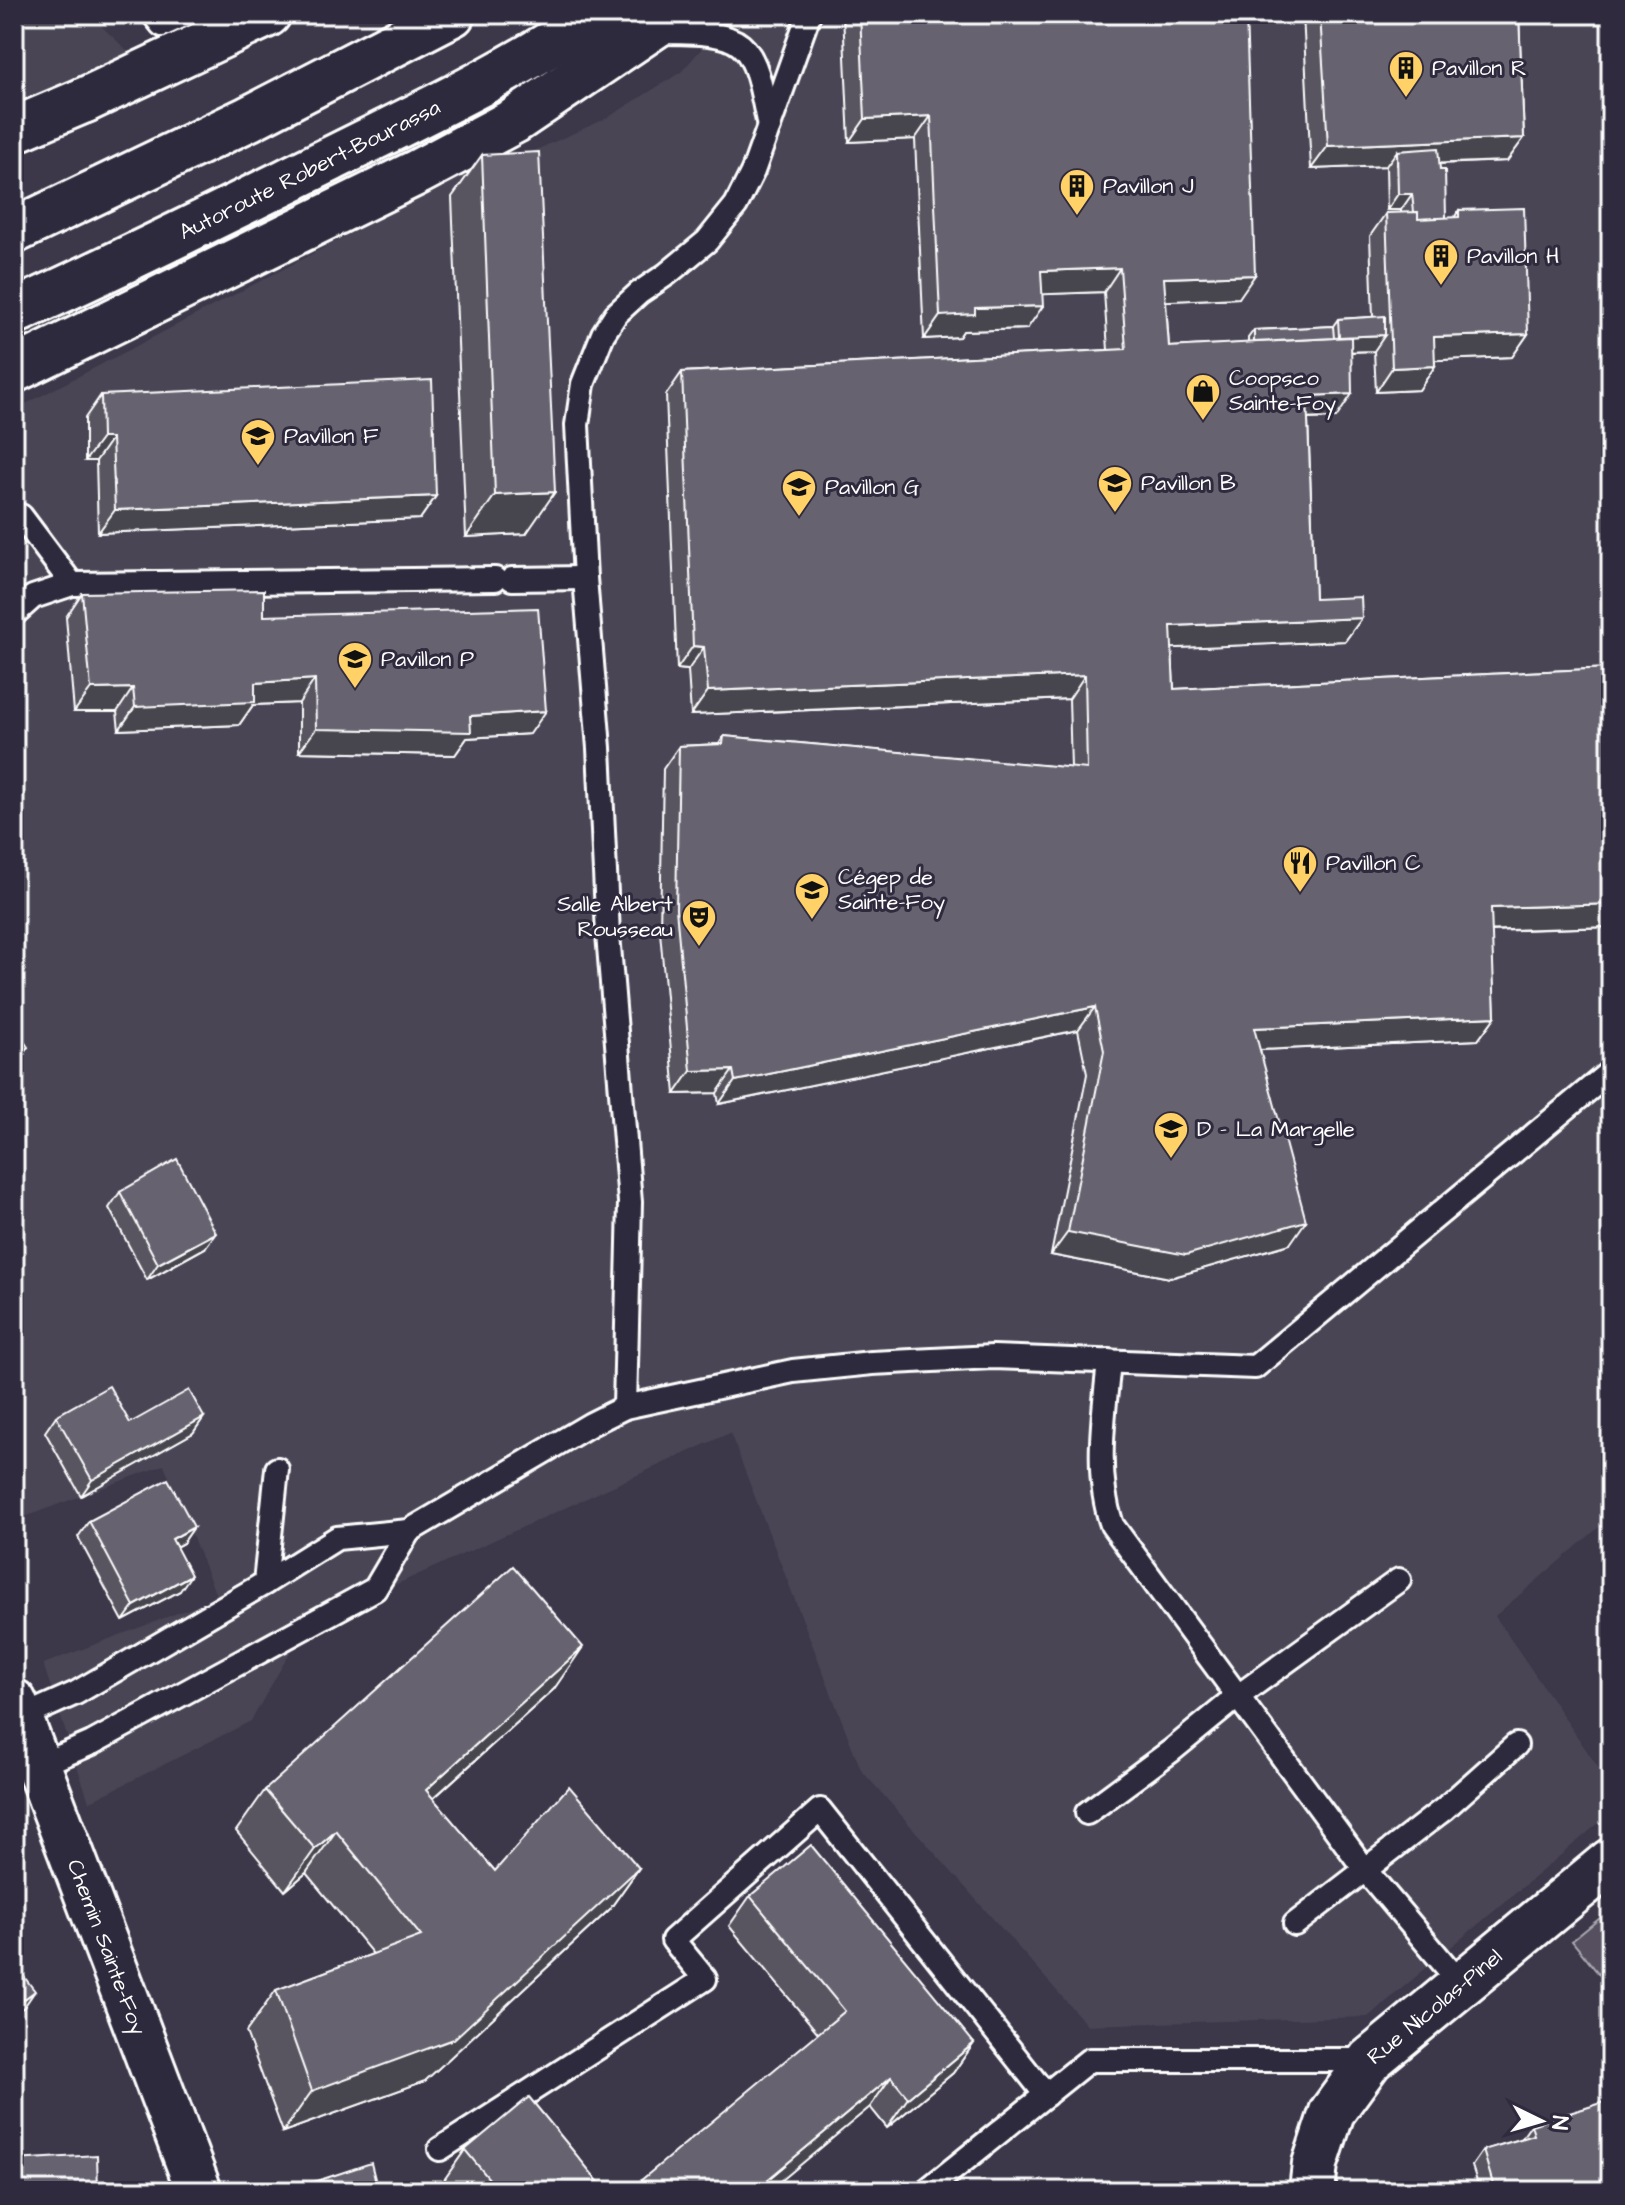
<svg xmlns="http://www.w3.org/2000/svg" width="1625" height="2205" viewBox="0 0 1625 2205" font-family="'Architects Daughter',sans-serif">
	<rect width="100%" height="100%" fill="#3c3749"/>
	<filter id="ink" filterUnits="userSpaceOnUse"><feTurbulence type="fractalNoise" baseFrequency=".0125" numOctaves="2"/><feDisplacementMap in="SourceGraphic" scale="16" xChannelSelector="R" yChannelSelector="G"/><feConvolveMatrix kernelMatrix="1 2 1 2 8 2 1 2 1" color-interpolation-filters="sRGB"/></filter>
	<g filter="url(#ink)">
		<g fill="#494455">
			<polygon points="14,14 89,14 140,63 14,130"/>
			<polygon points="732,14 1611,14 1611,1517 1495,1616 1611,1786 1611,1813 1368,2017 1087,2025 861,1770 730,1433 305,1626 251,1721 89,1802 43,1664 217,1598 164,1465 14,1521 14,410 472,170 507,163 607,118 681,72"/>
		</g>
		<polygon fill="#555060" stroke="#aaa8b0" stroke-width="2" points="1611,1909 1611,1989 1572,1941"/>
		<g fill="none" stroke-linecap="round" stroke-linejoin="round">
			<g stroke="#fff" stroke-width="28">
				<g id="service">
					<polyline points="153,14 162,25 186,14"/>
					<path d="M655,32c94,0 97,4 114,95"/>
					<polyline points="21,516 72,584"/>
					<polyline points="512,579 585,578"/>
					<polyline points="14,614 33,597 72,584 495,579"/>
					<path d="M1109,1361c-5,54 -15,112 3,164l254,346 95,113"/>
					<polyline points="625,1407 630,1202 608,934 599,748 585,578 577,425 583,384 603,334 616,314 639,293 667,274 707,241 736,205 753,171 809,14"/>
					<polyline points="265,1583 277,1469"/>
					<polyline points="20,1718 76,1693 265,1583 337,1538 409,1531 591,1424 625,1407 793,1371 872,1363 993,1357 1255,1367 1611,1071"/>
					<polyline points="38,1766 92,1743 375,1589 409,1531"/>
					<polyline points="1087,1813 1171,1751 1237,1697 1399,1580"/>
					<polyline points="1295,1924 1444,1809 1516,1745"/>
					<polyline points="440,2149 705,1979 673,1940 820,1810 1046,2095"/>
					<polyline points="926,2191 1089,2060 1370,2060"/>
				</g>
			</g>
			<g stroke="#fff" stroke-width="50">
				<g id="minor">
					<path id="s1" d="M1312,2191l3,-27 17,-52 38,-52 241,-199"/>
				</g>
			</g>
			<g stroke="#fff" stroke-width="50">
				<g id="secondary">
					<polyline points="14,130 85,100"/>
					<polyline points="14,370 418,172 514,121 672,14"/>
					<path id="s2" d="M14,1702l185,489"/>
				</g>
			</g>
			<g stroke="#fff" stroke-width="50">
				<g id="motorway">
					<polyline points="85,100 268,14"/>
					<polyline points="14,231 248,119 452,14"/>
					<path id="s3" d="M14,312c107,-48 212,-101 317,-153 90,-45 183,-88 266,-145"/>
				</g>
			</g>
			<use href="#service" stroke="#2f2a3d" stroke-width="22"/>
			<use href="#minor" stroke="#2f2a3d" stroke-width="44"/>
			<use href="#secondary" stroke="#2f2a3d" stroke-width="44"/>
			<use href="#motorway" stroke="#2f2a3d" stroke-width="44"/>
		</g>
		<g fill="#585460" stroke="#fff" stroke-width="2">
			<polygon points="843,14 1246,14 1239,298 1166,301 1169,347 1248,343 1248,338 1254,330 1333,326 1338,319 1373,317 1370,236 1386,213 1401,213 1401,210 1387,210 1386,166 1311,169 1303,14 1519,14 1524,138 1507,161 1439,164 1446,218 1454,218 1459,210 1528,334 1512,357 1435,360 1435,366 1419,390 1376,392 1374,351 1351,352 1336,418 1308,419 1315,599 1362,618 1345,641 1172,648 1174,689 1611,668 1611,927 1491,931 1495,1017 1478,1040 1260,1050 1290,1244 1170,1278 1051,1255 1087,1074 1078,1030 719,1104 717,1093 675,1094 660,932 663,769 679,746 719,744 724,736 1071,768 1069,699 691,715 688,670 677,669 666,395 682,372 1108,350 1104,292 1042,294 1027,329 963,331 959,337 924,339 915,139 849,142"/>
			<polygon points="482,155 526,534 466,537 452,197"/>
			<polygon points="101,395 436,496 420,519 98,533 96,461 85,461 85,418"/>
			<polygon points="82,593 264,616 530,734 467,738 455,755 299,752 299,703 253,705 239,725 119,730 117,712 74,712 66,617"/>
			<polygon points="120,1192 205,1248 147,1280 109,1208"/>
			<polygon points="56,1416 130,1423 204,1417 193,1433 81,1496 45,1432"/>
			<polygon points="89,1521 194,1527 183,1543 176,1547 180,1591 123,1621 78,1537"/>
			<polygon points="554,1689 433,1799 495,1871 639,1868 609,1910 425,2081 283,2132 246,2032 276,1990 373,1954 306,1873 285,1891 236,1831 265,1790"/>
			<polygon points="750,1896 974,2043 953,2073 887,2128 870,2107 818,2033 729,1926"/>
			<polygon points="1531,2125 1611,2191 1480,2191 1472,2166 1483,2150 1521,2139"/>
			<polygon points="465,2150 606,2191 453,2191 444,2180"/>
			<polygon points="311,2183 378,2191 306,2191"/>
		</g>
		<g fill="#47454e" stroke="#fff" stroke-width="2">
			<polygon points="931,116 915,139 849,142 865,119"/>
			<polygon points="1524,138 1507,161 1397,165 1397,151 1386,166 1311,169 1328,146"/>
			<polygon points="1398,194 1412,194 1401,210 1387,210"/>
			<polygon points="1120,268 1104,292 1025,295 1041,271"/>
			<polygon points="1255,275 1239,298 1148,302 1164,278"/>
			<polygon points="1043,306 1027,329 963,331 959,337 924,339 940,316 975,308"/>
			<polygon points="1528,334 1512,357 1418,361 1434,337"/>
			<polygon points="1385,335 1374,351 1248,355 1334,345 1339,337"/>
			<polygon points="1435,366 1419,390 1376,392 1392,368"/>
			<polygon points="1352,394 1336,418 1291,419 1307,396"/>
			<polygon points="102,438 112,438 96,461 85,461"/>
			<polygon points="555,492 526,534 466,537 495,495"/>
			<polygon points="436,496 420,519 98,533 115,510"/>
			<polygon points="1362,618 1345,641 1154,649 1171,626"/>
			<polygon points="693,646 704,647 688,670 677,669"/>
			<polygon points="1085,675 1069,699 691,715 708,691"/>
			<polygon points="315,679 299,703 253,705 239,725 119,730 135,707 255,683"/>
			<polygon points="133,688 117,712 74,712 91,689"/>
			<polygon points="546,711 530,734 467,738 455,755 299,752 316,729 470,716"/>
			<polygon points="1611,904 1611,927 1474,931 1491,908"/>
			<polygon points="1095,1007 1078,1030 719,1104 735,1081"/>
			<polygon points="1495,1017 1478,1040 1237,1051 1254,1028"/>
			<polygon points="28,1047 17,1063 14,1066 14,1060"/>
			<polygon points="733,1070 717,1093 675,1094 691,1071"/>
			<polygon points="1306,1221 1290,1244 1170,1278 1051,1255 1068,1232"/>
			<polygon points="216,1233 205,1248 147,1280 158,1264"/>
			<polygon points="204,1417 193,1433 81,1496 92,1480"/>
			<polygon points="194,1527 183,1543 161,1555 172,1539"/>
			<polygon points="191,1575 180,1591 123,1621 134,1606"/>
			<polygon points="583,1647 554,1689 396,1832 426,1790"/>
			<polygon points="336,1831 306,1873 285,1891 315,1849"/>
			<polygon points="639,1868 609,1910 425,2081 283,2132 312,2091"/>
			<polygon points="35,1991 24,2007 14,2014 14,2007"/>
			<polygon points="974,2043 953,2073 887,2128 908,2098"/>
			<polygon points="891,2077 870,2107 769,2191 754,2191"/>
		</g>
		<g fill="#666270" stroke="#fff" stroke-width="2">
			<polygon points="860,14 1246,14 1255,275 1164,278 1169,347 1351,337 1352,394 1307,396 1315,599 1361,597 1362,618 1171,626 1174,689 1611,668 1611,904 1491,908 1495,1017 1254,1028 1306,1221 1186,1255 1068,1232 1104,1051 1095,1007 735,1081 733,1070 691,1071 676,909 679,746 723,744 724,736 1087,769 1085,675 708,691 704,647 693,646 682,372 1126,349 1120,268 1041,271 1043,306 975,308 975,314 940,316 931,116 865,119"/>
			<polygon points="1320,14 1519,14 1524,138 1328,146"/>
			<polygon points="1438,148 1440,170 1445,170 1446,218 1418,219 1418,212 1414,212 1412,194 1398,194 1397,151"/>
			<polygon points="539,152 555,492 495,495 482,155"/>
			<polygon points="1524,208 1528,334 1434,337 1435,366 1392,368 1386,213 1418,212 1418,219 1459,217 1459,210"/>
			<polygon points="1385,316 1385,335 1339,337 1338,319"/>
			<polygon points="1333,326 1334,338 1254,342 1254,330"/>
			<polygon points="432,380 436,496 115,510 112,438 102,438 101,395"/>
			<polygon points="264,590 264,616 538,608 546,711 470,716 471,732 316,729 315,679 255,683 255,702 135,707 133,688 91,689 82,593"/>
			<polygon points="14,1027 28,1047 14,1060"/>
			<polygon points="177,1159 216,1233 158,1264 120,1192"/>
			<polygon points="109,1386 130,1423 189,1390 204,1417 92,1480 56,1416"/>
			<polygon points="168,1479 194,1527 172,1539 191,1575 134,1606 89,1521"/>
			<polygon points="513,1566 583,1647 426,1790 495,1871 569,1786 639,1868 454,2039 312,2091 276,1990 421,1936 336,1831 315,1849 265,1790"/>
			<polygon points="811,1845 974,2043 908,2098 891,2077 754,2191 628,2191 845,2011 750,1896"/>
			<polygon points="18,1969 35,1991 14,2007 14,1972"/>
			<polygon points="529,2097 606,2191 499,2191 465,2150"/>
			<polygon points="1608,2101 1611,2112 1611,2191 1495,2191 1483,2150 1534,2135 1531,2125"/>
			<polygon points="97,2155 98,2191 14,2191 14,2160"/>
			<polygon points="371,2163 378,2191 313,2191 311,2183"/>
		</g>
	</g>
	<defs>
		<g id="building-pin" transform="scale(1.8)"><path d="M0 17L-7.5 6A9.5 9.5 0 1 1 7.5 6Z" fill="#ffd166" stroke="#2f2a3d"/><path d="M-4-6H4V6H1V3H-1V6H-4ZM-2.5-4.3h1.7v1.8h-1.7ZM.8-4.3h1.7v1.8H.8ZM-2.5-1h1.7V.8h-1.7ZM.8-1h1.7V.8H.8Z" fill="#111"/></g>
		<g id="shop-pin" transform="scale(1.8)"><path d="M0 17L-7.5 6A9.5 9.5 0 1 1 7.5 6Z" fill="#ffd166" stroke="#2f2a3d"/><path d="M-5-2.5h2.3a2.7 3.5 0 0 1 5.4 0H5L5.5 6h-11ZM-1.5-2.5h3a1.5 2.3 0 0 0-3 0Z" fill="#111"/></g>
		<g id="university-pin" transform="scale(1.8)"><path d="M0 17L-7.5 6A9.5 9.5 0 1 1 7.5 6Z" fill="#ffd166" stroke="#2f2a3d"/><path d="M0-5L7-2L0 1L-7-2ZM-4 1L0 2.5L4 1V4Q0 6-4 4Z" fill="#111"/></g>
		<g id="restaurant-pin" transform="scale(1.8)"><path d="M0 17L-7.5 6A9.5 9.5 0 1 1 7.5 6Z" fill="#ffd166" stroke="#2f2a3d"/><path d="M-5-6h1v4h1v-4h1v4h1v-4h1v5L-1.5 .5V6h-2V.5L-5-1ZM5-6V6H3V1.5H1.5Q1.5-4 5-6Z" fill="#111"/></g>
		<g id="theatre-pin" transform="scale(1.8)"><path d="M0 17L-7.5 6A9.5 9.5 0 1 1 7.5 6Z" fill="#ffd166" stroke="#2f2a3d"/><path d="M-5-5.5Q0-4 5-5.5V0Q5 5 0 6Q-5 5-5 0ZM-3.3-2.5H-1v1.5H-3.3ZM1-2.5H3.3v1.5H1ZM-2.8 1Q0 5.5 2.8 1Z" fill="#111"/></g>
	</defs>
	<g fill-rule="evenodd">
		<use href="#building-pin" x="1406" y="68"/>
		<use href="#building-pin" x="1077" y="186"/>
		<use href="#building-pin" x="1441" y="256"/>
		<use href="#shop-pin" x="1203" y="391"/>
		<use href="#university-pin" x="258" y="436"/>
		<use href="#university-pin" x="1115" y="483"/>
		<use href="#university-pin" x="799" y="487"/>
		<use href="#university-pin" x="355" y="659"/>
		<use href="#restaurant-pin" x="1300" y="863"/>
		<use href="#university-pin" x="812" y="890"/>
		<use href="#theatre-pin" x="699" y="917"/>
		<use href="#university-pin" x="1171" y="1129"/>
	</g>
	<g text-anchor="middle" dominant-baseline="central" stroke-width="6" stroke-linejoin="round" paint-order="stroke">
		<g font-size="22" fill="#fff" stroke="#2f2a3d" text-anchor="start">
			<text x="1432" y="68">Pavillon R</text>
			<text x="1103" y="186">Pavillon J</text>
			<text x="1467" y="256">Pavillon H</text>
			<text x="1229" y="378">Coopsco<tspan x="1229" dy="25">Sainte-Foy</tspan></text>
			<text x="284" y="436">Pavillon F</text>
			<text x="1141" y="483">Pavillon B</text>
			<text x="825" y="487">Pavillon G</text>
			<text x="381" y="659">Pavillon P</text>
			<text x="1326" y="863">Pavillon C</text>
			<text x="838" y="877">Cégep de<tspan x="838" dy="25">Sainte-Foy</tspan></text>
			<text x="673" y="904" text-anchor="end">Salle Albert<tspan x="673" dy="25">Rousseau</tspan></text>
			<text x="1197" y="1129">D - La Margelle</text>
		</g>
		<g font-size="22" fill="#fff" stroke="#2f2a3d">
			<text stroke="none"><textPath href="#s3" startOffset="328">Autoroute Robert-Bourassa</textPath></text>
			<text stroke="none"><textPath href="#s2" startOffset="262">Chemin Sainte-Foy</textPath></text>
			<text stroke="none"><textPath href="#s1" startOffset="230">Rue Nicolas-Pinel</textPath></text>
		</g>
	</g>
	<rect width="1625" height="2205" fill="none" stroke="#2f2a3d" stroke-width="48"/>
	<rect x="24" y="24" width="1577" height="2157" fill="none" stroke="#fff" stroke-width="3" filter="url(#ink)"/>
	<g transform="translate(1541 2121) rotate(95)" stroke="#2f2a3d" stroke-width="6" paint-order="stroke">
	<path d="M0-6L14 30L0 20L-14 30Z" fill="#ffffff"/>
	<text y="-12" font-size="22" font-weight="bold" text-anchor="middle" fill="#ffffff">N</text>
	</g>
</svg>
